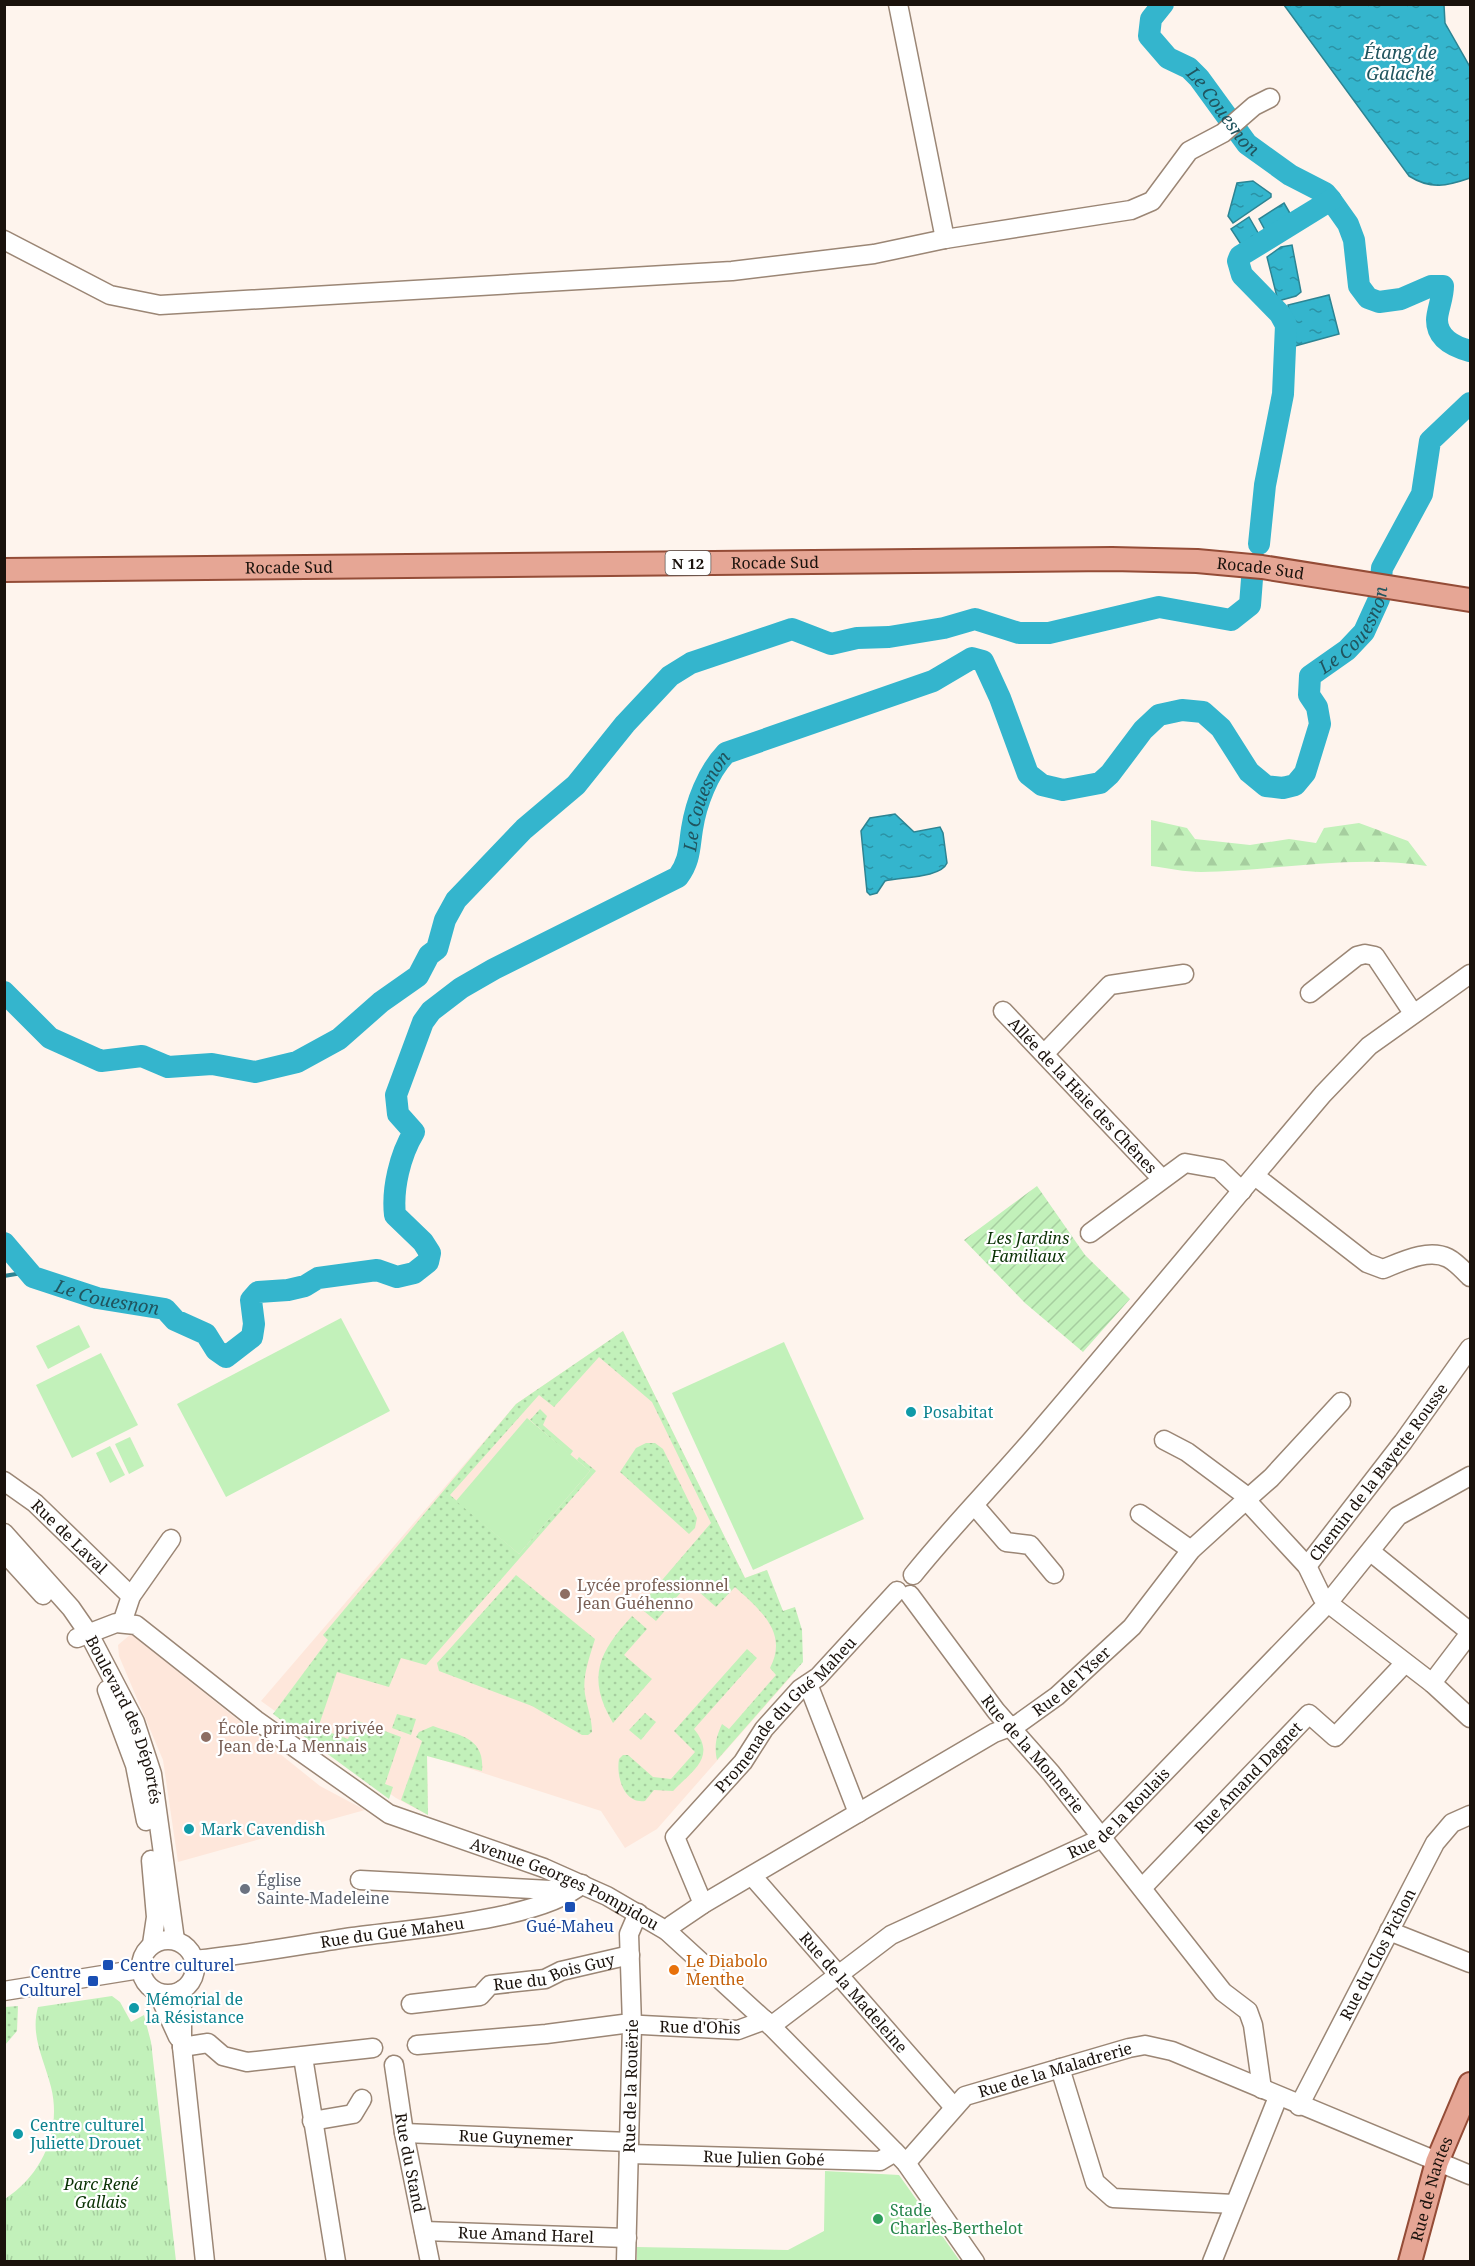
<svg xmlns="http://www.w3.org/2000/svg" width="1475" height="2266" viewBox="0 0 1475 2266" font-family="'Noto Serif',serif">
	<defs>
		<pattern id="grass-dots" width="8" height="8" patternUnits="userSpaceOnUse" patternTransform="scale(1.5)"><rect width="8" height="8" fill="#c2f1ba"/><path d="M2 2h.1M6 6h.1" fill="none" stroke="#a6ce9f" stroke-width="1.8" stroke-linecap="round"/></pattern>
		<pattern id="forest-firs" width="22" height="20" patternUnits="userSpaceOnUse" patternTransform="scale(1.5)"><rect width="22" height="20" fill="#c2f1ba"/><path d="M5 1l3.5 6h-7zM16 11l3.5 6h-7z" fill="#a6ce9f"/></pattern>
		<pattern id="park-tufts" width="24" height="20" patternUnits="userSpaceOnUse" patternTransform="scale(1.5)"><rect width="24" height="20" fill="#c2f1ba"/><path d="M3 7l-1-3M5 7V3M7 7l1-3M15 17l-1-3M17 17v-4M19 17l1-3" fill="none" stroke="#a6ce9f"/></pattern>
		<pattern id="garden-furrows" width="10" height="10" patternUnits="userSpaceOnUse" patternTransform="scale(1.5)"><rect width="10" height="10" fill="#c2f1ba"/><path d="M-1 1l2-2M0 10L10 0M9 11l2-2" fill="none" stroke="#a6ce9f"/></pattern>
		<pattern id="water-ripples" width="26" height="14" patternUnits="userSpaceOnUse" patternTransform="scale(1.5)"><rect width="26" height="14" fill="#34b5cd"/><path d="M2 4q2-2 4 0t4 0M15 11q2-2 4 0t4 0" fill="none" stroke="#2b92a5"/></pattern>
	</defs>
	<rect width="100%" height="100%" fill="#fef4ed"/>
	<g fill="#fee7db">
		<polygon points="623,1331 745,1578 767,1570 795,1672 657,1829 625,1848 601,1811 427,1755 428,1815 396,1798 261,1701 516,1404"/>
		<polygon points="131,1634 320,1786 365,1810 178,1862 163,1760 119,1656 118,1645"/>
	</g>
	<g fill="url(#grass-dots)">
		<path d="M623,1331l122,247 22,-8 16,41 12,-4 7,23 1,32 -86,98c-3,-14 -1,-23 5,-36l7,5 47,-54 -6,-7c19,-36 -11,-59 -35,-81l-19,20 -27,-24 -33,38 -17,-14 72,-84 -59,-121 -53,-45 -45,50 -15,-12 -89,100 69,59 71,-83 -13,-11 2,-3 17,14 -170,194 -25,-7 -12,29 -52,-15 -19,56 30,11 7,-19 46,17 -16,47 8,3 -4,12 -116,-85 55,-74 -5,-5 193,-231z"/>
		<polygon points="540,1409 547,1416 543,1425 573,1451 570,1455 530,1420"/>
		<polygon points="646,1443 655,1443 663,1449 697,1518 695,1528 689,1534 620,1472 636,1448"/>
		<path d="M516,1575l79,64c-5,17 -13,37 -10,55 2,13 7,25 7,38l-4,3h-6l-50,-29 -93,-35 -2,-8z"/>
		<path d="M632,1616l15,13 -23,26 28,24 -39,44c-27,-46 -14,-71 19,-107z"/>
		<path d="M747,1649l10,9 -63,71c23,28 -1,41 -21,62l-19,-1 -9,11c-21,3 -29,-24 -26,-42l4,-4h5l25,22 18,2 24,-27 -21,-21z"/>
		<polygon points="645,1713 656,1722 641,1740 629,1730"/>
		<polygon points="397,1714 416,1719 411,1735 392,1728"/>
		<path d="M433,1726c27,10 52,11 49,45l-55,-15 1,59 -27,-15 21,-59 -6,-4 3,-5z"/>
		<polygon points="18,2006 17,2031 5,2045 5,2007"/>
	</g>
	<path fill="url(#forest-firs)" d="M1151,820l36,8 8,11 55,6 39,-6 27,4 8,-15 35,-5 49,18 19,25c-75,-12 -152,5 -226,6 -16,0 -34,-4 -50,-6z"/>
	<path fill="url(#park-tufts)" d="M112,1996l8,6 11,20 13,-7 7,27 25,219 -171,1v-63c37,-24 57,-68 46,-112 -7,-28 -21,-51 -13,-80z"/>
	<polygon fill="url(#garden-furrows)" points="1037,1186 1085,1255 1130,1299 1083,1352 1025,1303 964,1240"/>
	<g fill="#c2f1ba">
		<polygon points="341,1318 390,1411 226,1497 177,1404"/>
		<polygon points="79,1325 90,1347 48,1369 36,1346"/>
		<polygon points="784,1342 864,1519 753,1570 672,1393"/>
		<polygon points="101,1353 138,1425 72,1458 36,1385"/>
		<polygon points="527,1418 590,1471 519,1554 456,1501"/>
		<polygon points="130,1437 144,1466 129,1474 115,1444"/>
		<polygon points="110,1446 125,1475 110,1483 96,1453"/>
		<polygon points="122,2122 125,2146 84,2152 81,2128"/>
		<polygon points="825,2171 899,2175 960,2261 637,2261 637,2247 788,2250 824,2231"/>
	</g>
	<g fill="url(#water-ripples)" stroke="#2c8493" stroke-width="1.5">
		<path d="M1284,5h160l1,18 25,44v111c-23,8 -39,12 -61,-2z"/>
		<polygon points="1253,181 1271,194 1271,197 1233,223 1228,216 1237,183"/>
		<polygon points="1284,203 1291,215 1266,232 1259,219"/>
		<polygon points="1249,217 1261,238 1244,249 1231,229"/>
		<polygon points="1292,245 1301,292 1296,296 1278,301 1267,257 1281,247"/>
		<polygon points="1329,295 1339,334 1295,346 1288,305"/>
		<path d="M895,814l19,18 26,-5 3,6 4,30c-6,15 -47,14 -62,18l-8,12 -7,2 -3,-3 -6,-61 9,-13z"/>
	</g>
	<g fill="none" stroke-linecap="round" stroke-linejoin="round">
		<polyline stroke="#2c8493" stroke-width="4" points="4,1276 28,1272"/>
		<g stroke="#34b5cd" stroke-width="22">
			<path id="s1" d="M1163,4l-12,15 -2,17 19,22 21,10 10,10 48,66 43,31 35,18 6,7 17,24 6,16 5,46 9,12 11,4 22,-3 30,-13h12c0,12 -6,25 -6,34 0,19 18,27 33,31"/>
			<polyline points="1259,544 1265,485 1283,394 1286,325 1280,314 1242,275 1238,261 1240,256 1331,200"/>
			<polyline points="4,992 50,1038 101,1061 142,1056 168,1067 212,1064 255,1072 297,1062 339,1039 381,1002 418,976 429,955 437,949 445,920 456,900 524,829 576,785 625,724 670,676 691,663 792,629 831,644 857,638 889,637 944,628 975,619 1019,633 1049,633 1159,607 1231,620 1250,605 1252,579"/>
			<path id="s2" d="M4,1243l29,34 64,21 68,11 10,11 31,14 10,16 10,7 26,-20 2,-13 -3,-24 7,-8 30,-2 17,-4 13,-8 59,-8 20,7 17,-4 14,-11 2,-9 -7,-11 -28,-27c-3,-26 5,-60 19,-83l-16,-18 -2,-19 27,-73 8,-11 30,-23 33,-19 184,-92c12,-16 11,-29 14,-48 4,-26 16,-57 34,-76l207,-72 39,-23 11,3 17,37 28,76 14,11 21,5 37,-7 10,-9 33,-44 16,-15 23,-5 21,2 18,16 28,44 17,14 17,2 12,-3 10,-12 15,-49 -3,-17 -8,-12 1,-19 37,-26 17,-18 15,-33 3,-31 40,-74 8,-53 40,-38"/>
		</g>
		<g stroke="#9b8675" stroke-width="21">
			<g id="minor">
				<polyline points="898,4 945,239"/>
				<polyline points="4,240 110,295 160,305 732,271 874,254 945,239 1131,210 1152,201 1189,151 1223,133 1254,106 1270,98"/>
				<polyline points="1310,993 1357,956 1365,954 1375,956 1413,1013"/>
				<path id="s3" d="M1003,1011l159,168"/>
				<polyline points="1045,1053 1110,985 1184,974"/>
				<path d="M1255,1176l112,87 16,6c18,-7 45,-21 65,-11 8,4 16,13 22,19"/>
				<polyline points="1090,1233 1185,1163 1219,1169 1242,1191"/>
				<polyline points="1341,1402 1271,1478 1246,1500 1307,1566 1322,1597 1328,1603 1432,1683 1470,1718"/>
				<polyline points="1164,1440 1187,1452 1249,1498"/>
				<path id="s4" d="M4,1481l31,22 96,93"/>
				<polyline points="975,1506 1006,1542 1030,1545 1054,1574"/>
				<polyline points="1140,1514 1191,1550"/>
				<path id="s5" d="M4,1533l67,75 18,26 46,88 17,52 23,166"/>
				<polyline points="4,1552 43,1595"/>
				<polyline points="1371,1552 1470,1632"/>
				<path id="s6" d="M1307,1566l96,-124 67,-94"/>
				<path d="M913,1575c41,-51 87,-97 129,-147 95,-111 187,-223 281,-334l46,-48 101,-72"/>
				<path id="s7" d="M910,1595l86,116 55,62 172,219 25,19 5,14 9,64"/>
				<polyline points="122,1623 131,1596 171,1539"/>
				<path id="s8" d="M77,1638l39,-15 20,2 120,95 133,94 155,54 63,28 60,35 104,95 135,137 69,99"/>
				<polyline points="1432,1683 1470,1633"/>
				<polyline points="808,1684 858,1813"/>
				<polyline points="107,1690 135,1765 146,1821"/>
				<polyline points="151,1860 156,1917 152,1944"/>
				<path id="s9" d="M753,1877l200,229"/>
				<polyline points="360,1880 551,1890 564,1895"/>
				<path id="s10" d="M1142,1888l167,-174 26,23 70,-74"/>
				<path id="s11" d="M703,1904l-28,-67 68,-75 21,-33 36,-40 18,-12 79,-86"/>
				<path id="s12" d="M667,1931l5,-6 31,-21 291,-171 24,-9 39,-28 75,-69 59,-77 55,-50"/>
				<polyline points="1389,1931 1470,1963"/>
				<circle cx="168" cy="1967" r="27"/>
				<path id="s13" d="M194,1960c53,-5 106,-15 159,-23 57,-8 188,-17 229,-53"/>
				<polyline points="182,1990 182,2047 205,2262"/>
				<polyline points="4,1991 140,1969"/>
				<polyline points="158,1993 178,2037"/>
				<path id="s14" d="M411,2004l69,-8 10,-11 55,-6 16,-8 69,-16"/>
				<path id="s15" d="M771,2026l120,-91 209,-96 228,-236 70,-87 72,-40"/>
				<polyline points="417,2045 546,2034 623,2024 738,2030 765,2020"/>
				<polyline points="182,2047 208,2043 223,2056 247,2062 373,2048"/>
				<polyline points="303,2057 336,2262"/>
				<path id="s16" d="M394,2065l10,68 26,129"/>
				<polyline points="1060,2068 1095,2182 1113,2198 1234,2204"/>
				<path id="s17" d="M1299,2106l136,-263 17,-20 18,-8"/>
				<polyline points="312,2121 353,2114 362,2099"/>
				<path id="s18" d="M404,2133l225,9"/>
				<path id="s19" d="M629,2154l251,7 15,-9"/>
				<path id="s20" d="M906,2163l59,-67 164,-48 16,-3 27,6 298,124"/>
				<path id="s21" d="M424,2231l203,7"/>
				<path id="s22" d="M626,2262l6,-237 -3,-91 9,-21"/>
				<polyline points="1212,2262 1278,2097"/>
			</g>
		</g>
		<g stroke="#944c37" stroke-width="26">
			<g id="major">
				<path id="s23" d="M4,570l1108,-11 85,2 65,6 208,33"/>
				<path id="s24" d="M1410,2262l27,-100 33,-78"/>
			</g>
		</g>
		<use href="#minor" stroke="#fff" stroke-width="18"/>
		<use href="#major" stroke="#e6a695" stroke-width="22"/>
	</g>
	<g fill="#0f9aa8" stroke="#fff" stroke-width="2">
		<circle cx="911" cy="1412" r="6"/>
		<circle cx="189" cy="1829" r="6"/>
		<circle cx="134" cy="2008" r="6"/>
		<circle cx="18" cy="2134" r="6"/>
	</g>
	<g fill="#8d6e63" stroke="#fff" stroke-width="2">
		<circle cx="565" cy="1594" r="6"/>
		<circle cx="206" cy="1737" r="6"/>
	</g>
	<circle fill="#6b7280" stroke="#fff" stroke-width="2" cx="245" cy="1889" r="6"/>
	<g fill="#1a4fb4" stroke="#fff" stroke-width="2">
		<rect x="564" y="1901" width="12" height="12" rx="3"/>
		<rect x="102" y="1959" width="12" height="12" rx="3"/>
		<rect x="87" y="1975" width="12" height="12" rx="3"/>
	</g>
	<circle fill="#e8710a" stroke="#fff" stroke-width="2" cx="674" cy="1970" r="6"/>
	<circle fill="#2e9e5b" stroke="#fff" stroke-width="2" cx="878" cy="2219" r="6"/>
	<g text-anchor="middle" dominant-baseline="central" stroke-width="4.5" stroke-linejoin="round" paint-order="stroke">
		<rect fill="#fff" stroke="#5f5955" stroke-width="1.5" x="665.5" y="551" width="45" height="24" rx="4.5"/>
		<g font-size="15" font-weight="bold" fill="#1a120c">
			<text x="688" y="563">N 12</text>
		</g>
		<g font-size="16" fill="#1a120c" stroke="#fff">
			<text stroke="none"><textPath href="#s23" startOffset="771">Rocade Sud</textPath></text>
			<text stroke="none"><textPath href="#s23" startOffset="285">Rocade Sud</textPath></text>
			<text stroke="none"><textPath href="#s23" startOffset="1257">Rocade Sud</textPath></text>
			<text stroke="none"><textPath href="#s3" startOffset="116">Allée de la Haie des Chênes</textPath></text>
			<text stroke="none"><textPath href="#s6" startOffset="118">Chemin de la Bayette Rousse</textPath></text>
			<text stroke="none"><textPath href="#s4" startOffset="86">Rue de Laval</textPath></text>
			<text stroke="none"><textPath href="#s12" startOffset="477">Rue de l'Yser</textPath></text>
			<text stroke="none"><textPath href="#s11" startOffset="238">Promenade du Gué Maheu</textPath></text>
			<text stroke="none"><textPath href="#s5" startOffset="226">Boulevard des Déportés</textPath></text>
			<text stroke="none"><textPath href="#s7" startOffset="201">Rue de la Monnerie</textPath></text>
			<text stroke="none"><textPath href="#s10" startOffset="153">Rue Amand Dagnet</textPath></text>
			<text stroke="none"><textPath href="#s15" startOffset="411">Rue de la Roulais</textPath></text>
			<text stroke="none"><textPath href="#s8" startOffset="567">Avenue Georges Pompidou</textPath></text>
			<text stroke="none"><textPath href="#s13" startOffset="200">Rue du Gué Maheu</textPath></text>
			<text stroke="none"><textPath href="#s17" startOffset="171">Rue du Clos Pichon</textPath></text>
			<text stroke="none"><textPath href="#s14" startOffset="150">Rue du Bois Guy</textPath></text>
			<text stroke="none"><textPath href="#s9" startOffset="153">Rue de la Madeleine</textPath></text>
			<text transform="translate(700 2027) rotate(1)">Rue d'Ohis</text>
			<text stroke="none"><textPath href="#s20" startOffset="183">Rue de la Maladrerie</textPath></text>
			<text stroke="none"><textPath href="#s22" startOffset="176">Rue de la Rouërie</textPath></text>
			<text stroke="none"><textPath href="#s18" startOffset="112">Rue Guynemer</textPath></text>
			<text stroke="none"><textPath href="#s19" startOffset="135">Rue Julien Gobé</textPath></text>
			<text stroke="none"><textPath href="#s16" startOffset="99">Rue du Stand</textPath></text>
			<text stroke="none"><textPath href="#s24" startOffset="76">Rue de Nantes</textPath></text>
			<text stroke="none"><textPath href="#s21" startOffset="102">Rue Amand Harel</textPath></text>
		</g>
		<g font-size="16" font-style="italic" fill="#0a3204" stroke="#fff">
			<text x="1028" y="1238">Les Jardins<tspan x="1028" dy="18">Familiaux</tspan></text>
			<text x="101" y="2184">Parc René<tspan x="101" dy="18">Gallais</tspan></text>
		</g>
		<g font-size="16" fill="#0d838f" stroke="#fff" text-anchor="start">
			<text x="923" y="1412">Posabitat</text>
			<text x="201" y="1829">Mark Cavendish</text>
			<text x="146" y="1999">Mémorial de<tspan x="146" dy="18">la Résistance</tspan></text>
			<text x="30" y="2125">Centre culturel<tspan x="30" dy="18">Juliette Drouet</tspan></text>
		</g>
		<g font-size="16" fill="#785e54" stroke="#fff" text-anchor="start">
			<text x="577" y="1585">Lycée professionnel<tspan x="577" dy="18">Jean Guéhenno</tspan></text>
			<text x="218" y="1728">École primaire privée<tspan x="218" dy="18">Jean de La Mennais</tspan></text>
		</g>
		<g font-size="16" fill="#5b616d" stroke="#fff" text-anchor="start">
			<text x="257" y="1880">Église<tspan x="257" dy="18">Sainte-Madeleine</tspan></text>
		</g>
		<g font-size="16" fill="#164399" stroke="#fff">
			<text x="570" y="1926">Gué-Maheu</text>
			<text x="120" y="1965" text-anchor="start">Centre culturel</text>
			<text x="81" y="1972" text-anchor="end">Centre<tspan x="81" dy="18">Culturel</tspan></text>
		</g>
		<g font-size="16" fill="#c56008" stroke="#fff" text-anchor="start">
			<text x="686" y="1961">Le Diabolo<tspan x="686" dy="18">Menthe</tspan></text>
		</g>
		<g font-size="16" fill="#27864d" stroke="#fff" text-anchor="start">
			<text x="890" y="2210">Stade<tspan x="890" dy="18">Charles-Berthelot</tspan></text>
		</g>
		<g font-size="18" font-style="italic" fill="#20545e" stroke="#fff">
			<text x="1400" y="52">Étang de<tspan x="1400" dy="21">Galaché</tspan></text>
			<text stroke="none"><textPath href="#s1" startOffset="144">Le Couesnon</textPath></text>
			<text stroke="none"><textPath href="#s2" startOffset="2140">Le Couesnon</textPath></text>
			<text stroke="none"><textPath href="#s2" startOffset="1166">Le Couesnon</textPath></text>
			<text stroke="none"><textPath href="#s2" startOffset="122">Le Couesnon</textPath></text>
		</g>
	</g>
	<rect width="1475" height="2266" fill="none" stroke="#1a120c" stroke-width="12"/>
</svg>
